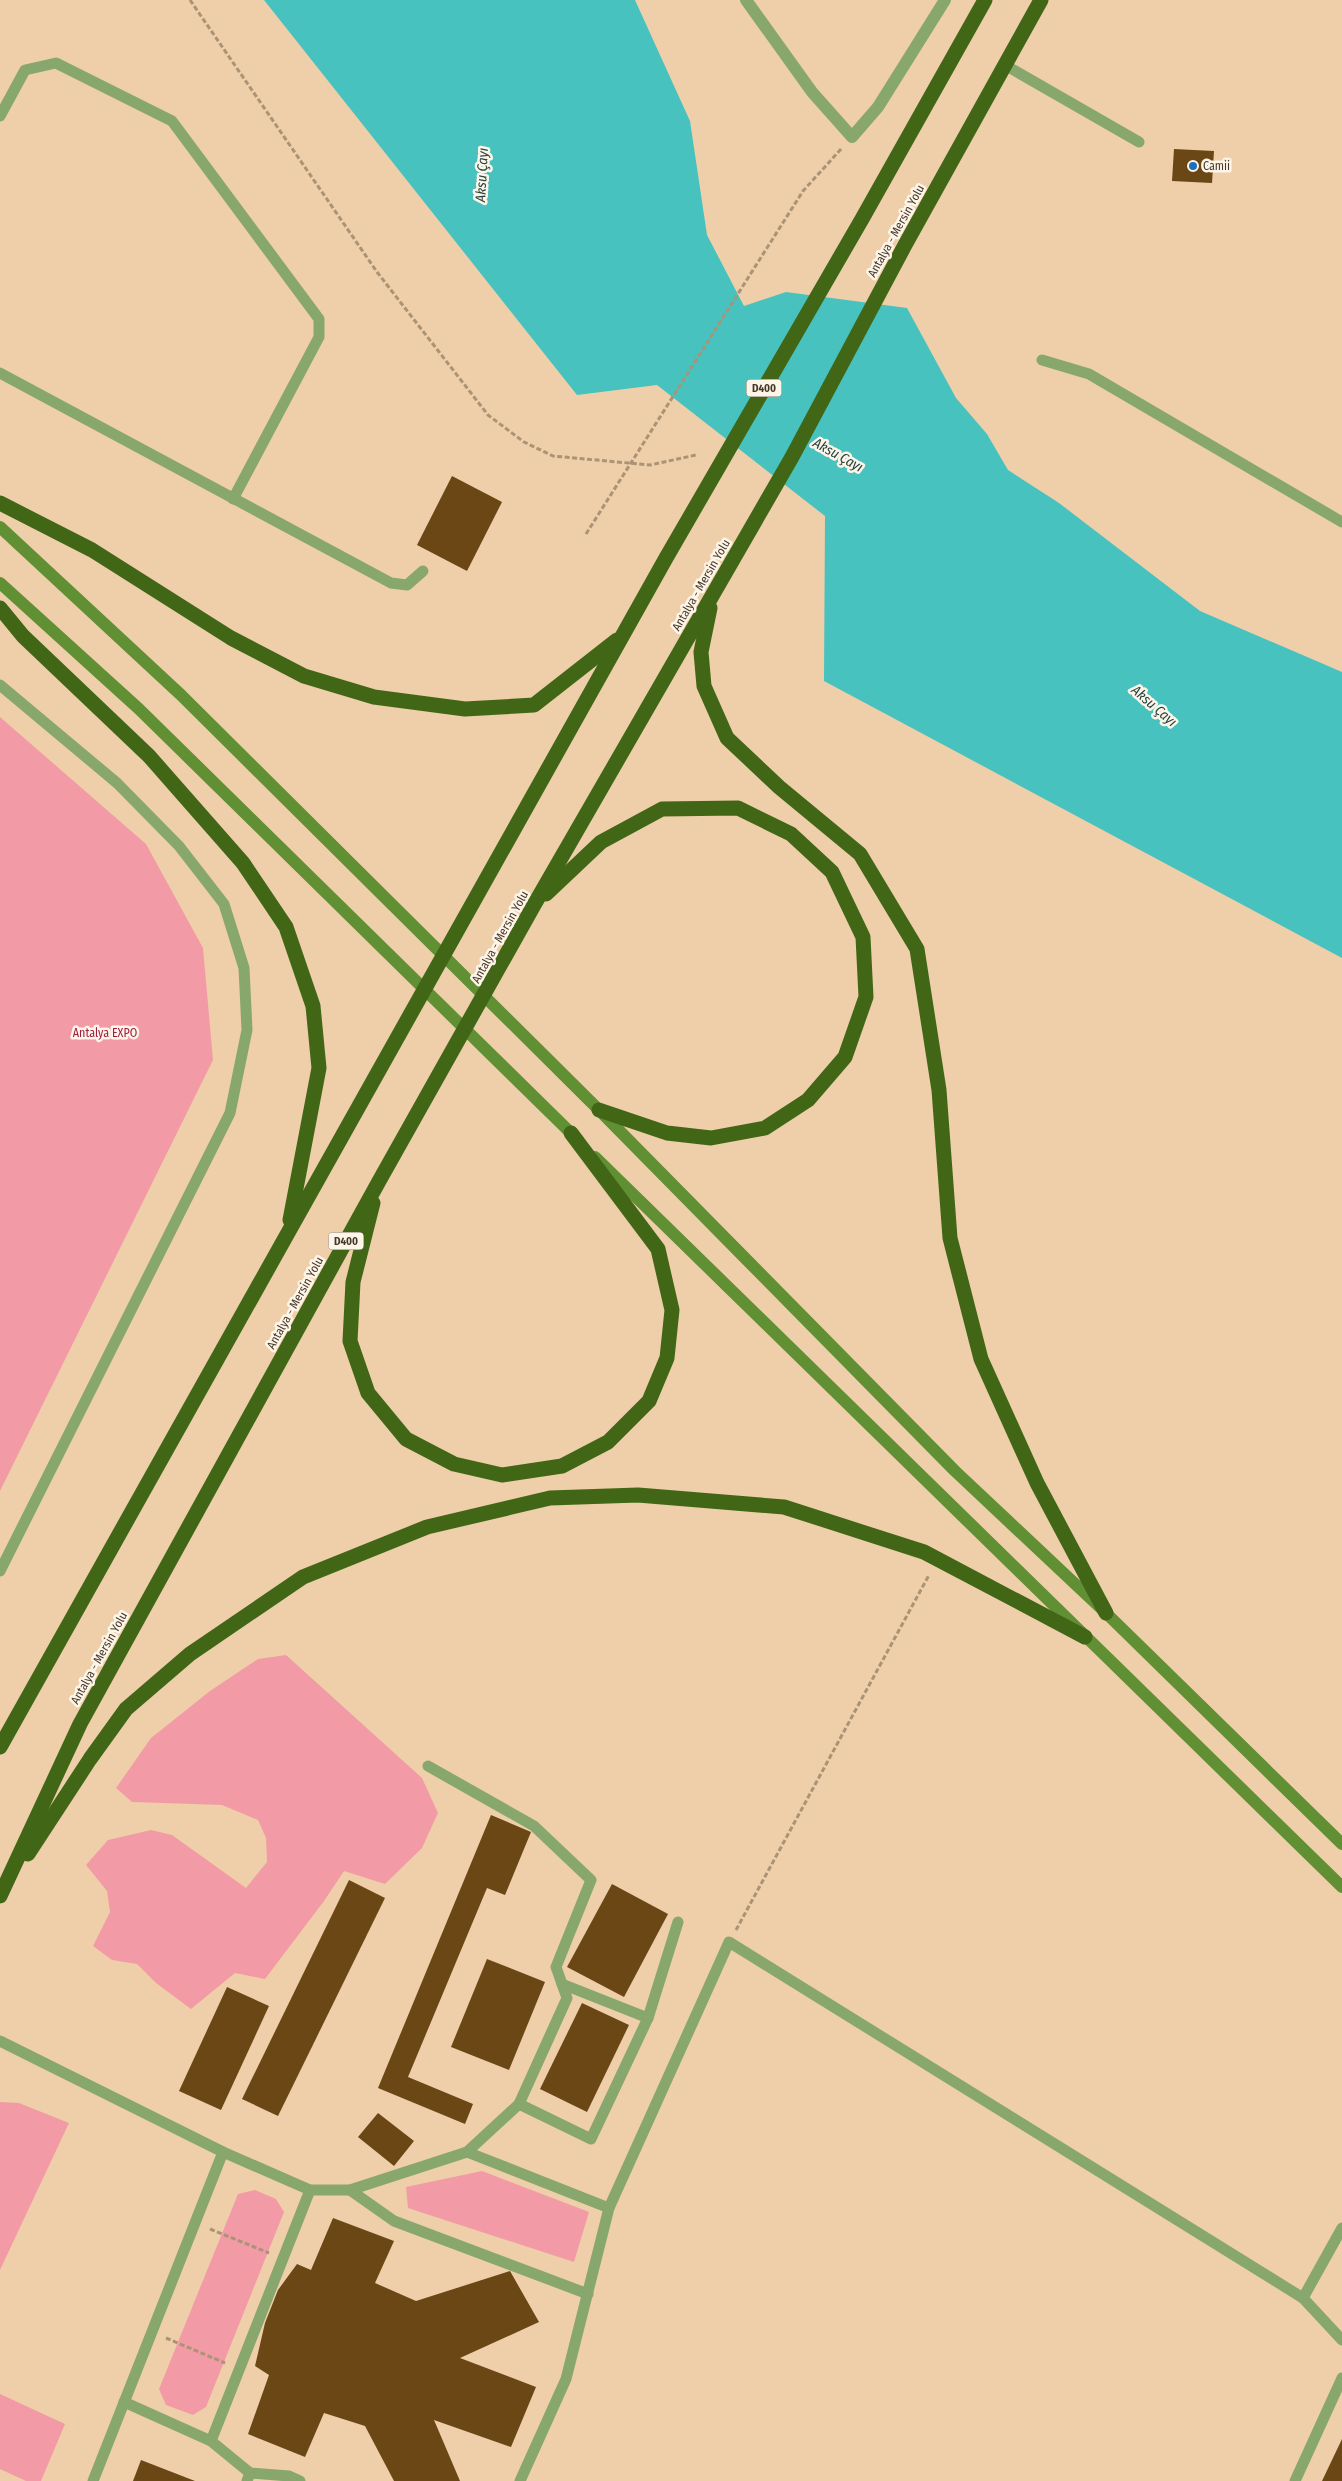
<svg xmlns="http://www.w3.org/2000/svg" width="1342" height="2481" viewBox="0 0 1342 2481" font-family="'Fira Sans Condensed',sans-serif">
	<rect width="100%" height="100%" fill="#efcfa9"/>
	<g fill="#f29ba6">
		<polygon points="0,717 146,844 203,948 213,1060 0,1491"/>
		<polygon points="286,1655 422,1778 438,1813 422,1848 385,1884 344,1871 324,1901 265,1979 235,1973 191,2009 156,1983 137,1964 112,1960 93,1946 110,1912 107,1891 86,1865 108,1840 151,1830 172,1835 246,1888 267,1862 266,1838 258,1820 222,1805 132,1802 116,1788 151,1738 210,1691 258,1659"/>
		<polygon points="0,2102 19,2103 69,2123 0,2270"/>
		<polygon points="482,2171 589,2212 574,2262 408,2208 406,2187"/>
		<polygon points="255,2190 276,2199 284,2212 206,2407 193,2415 166,2405 159,2389 238,2194"/>
		<polygon points="0,2394 65,2424 41,2481 26,2481 0,2469"/>
	</g>
	<polygon fill="#48c2be" points="264,0 635,0 690,121 707,235 744,306 786,292 907,308 956,398 987,434 1008,470 1059,503 1200,611 1342,672 1342,958 824,681 825,516 657,385 577,395"/>
	<g fill="#6a4715">
		<polygon points="1174,149 1214,151 1212,183 1172,181"/>
		<polygon points="452,476 502,502 467,571 417,545"/>
		<polygon points="491,1815 531,1832 505,1895 487,1888 408,2077 473,2104 465,2124 378,2088"/>
		<polygon points="349,1880 385,1898 278,2116 242,2099"/>
		<polygon points="612,1884 668,1914 624,1997 567,1967"/>
		<polygon points="487,1959 545,1982 509,2070 451,2047"/>
		<polygon points="227,1987 269,2006 221,2110 179,2091"/>
		<polygon points="582,2003 629,2025 587,2112 540,2089"/>
		<polygon points="378,2113 414,2141 394,2166 358,2137"/>
		<polygon points="333,2218 394,2241 375,2283 416,2301 510,2271 539,2322 460,2358 536,2387 511,2447 434,2420 460,2481 394,2481 365,2426 324,2413 305,2457 248,2434 269,2375 255,2366 265,2323 278,2290 297,2264 311,2270"/>
		<polygon points="1342,2439 1342,2481 1322,2481"/>
		<polygon points="141,2460 195,2481 133,2481"/>
	</g>
	<g fill="none" stroke-linecap="round" stroke-linejoin="round">
		<g stroke="#ab9376" stroke-width="3" stroke-dasharray="5 2.5" stroke-linecap="butt">
			<polyline points="190,0 377,272 488,415 524,442 553,456 650,465 696,455"/>
			<polyline points="586,534 803,191 842,148"/>
			<polyline points="736,1930 929,1575"/>
			<polyline points="210,2229 269,2253"/>
			<polyline points="166,2338 225,2363"/>
		</g>
		<g stroke="#88a76e" stroke-width="11">
			<polyline points="1005,65 1139,142"/>
			<polyline points="0,116 25,70 56,63 172,121 319,319 319,337 233,499"/>
			<polyline points="1042,360 1089,374 1342,522"/>
			<polyline points="0,373 391,583 407,585 423,571"/>
			<polyline points="0,685 117,783 179,846 224,904 244,968 247,1030 230,1113 0,1571"/>
			<polyline points="428,1766 534,1826 591,1880 556,1967 567,1998 519,2104 467,2152"/>
			<polyline points="648,2018 678,1922"/>
			<polyline points="0,2041 223,2152 310,2190 350,2190 467,2152 609,2208"/>
			<polyline points="519,2104 591,2139 648,2018 562,1984"/>
			<polyline points="350,2190 394,2221 588,2294"/>
			<polyline points="1303,2298 1342,2340"/>
			<polyline points="124,2402 211,2441"/>
			<polyline points="250,2473 289,2476 300,2481"/>
			<polyline points="93,2481 223,2152"/>
			<polyline points="247,2481 250,2473 211,2441 310,2190"/>
			<polyline points="520,2481 566,2379 609,2208 729,1942 1303,2298 1342,2228"/>
			<polyline points="1295,2481 1342,2378"/>
		</g>
		<polyline stroke="#88a76e" stroke-width="12" points="746,0 812,92 852,137 878,107 945,0"/>
		<g stroke="#618f34" stroke-width="12">
			<polyline points="0,527 181,695 599,1110 955,1471 1106,1613 1342,1844"/>
			<polyline points="0,583 139,709 578,1140"/>
			<polyline points="595,1157 1342,1887"/>
		</g>
		<g stroke="#416716" stroke-width="15">
			<polyline points="0,503 92,550 231,638 304,676 374,697 465,709 534,705 617,640"/>
			<polyline points="0,608 23,636 149,756 243,863 286,927 313,1006 319,1068 290,1220"/>
			<polyline points="710,608 701,652 704,686 727,738 779,787 860,854 917,949 939,1090 950,1238 981,1359 1037,1483 1106,1613"/>
			<polyline points="546,894 601,842 662,809 738,808 791,834 832,872 863,937 866,997 845,1057 808,1100 765,1128 711,1138 667,1133 599,1110"/>
			<polyline points="373,1203 353,1282 350,1341 368,1393 406,1439 454,1464 502,1475 562,1466 608,1442 649,1401 667,1358 672,1310 658,1249 571,1133"/>
			<polyline points="0,1747 666,558 862,219 985,0"/>
			<polyline points="28,1854 90,1759 126,1709 190,1654 303,1577 427,1527 550,1498 638,1495 784,1507 924,1552 1085,1637"/>
			<polyline points="0,1896 80,1724 378,1183 534,905 792,457 905,245 1041,0"/>
		</g>
	</g>
	<circle fill="#1d6fbe" stroke="#fef5e9" stroke-width="2" cx="1193" cy="166" r="5"/>
	<g text-anchor="middle" dominant-baseline="central" stroke-width="5" stroke-linejoin="round" paint-order="stroke">
		<g fill="#fef5e9" stroke="#7c7163" stroke-width="1">
			<rect x="746.5" y="379.5" width="35" height="17" rx="4"/>
			<rect x="328.5" y="1232.5" width="35" height="17" rx="4"/>
		</g>
		<g font-size="11" font-weight="bold" fill="#443829">
			<text x="764" y="388">D400</text>
			<text x="346" y="1241">D400</text>
		</g>
		<g font-size="12" fill="#443829" stroke="#fef5e9" text-anchor="start">
			<text x="1203" y="166">Camii</text>
		</g>
		<g font-size="12" fill="#443829" stroke="#fef5e9">
			<text transform="translate(896 231) rotate(-61)">Antalya - Mersin Yolu</text>
			<text transform="translate(701 585) rotate(-60)">Antalya - Mersin Yolu</text>
			<text transform="translate(500 937) rotate(-61)">Antalya - Mersin Yolu</text>
			<text transform="translate(295 1303) rotate(-61)">Antalya - Mersin Yolu</text>
			<text transform="translate(99 1658) rotate(-61)">Antalya - Mersin Yolu</text>
		</g>
		<g font-size="12" fill="#9e1c3f" stroke="#fef5e9">
			<text x="105" y="1033">Antalya EXPO</text>
		</g>
		<g font-size="14" font-style="italic" fill="#274241" stroke="#fef5e9">
			<text transform="translate(482 175) rotate(-87)">Aksu Çayı</text>
			<text transform="translate(838 455) rotate(29)">Aksu Çayı</text>
			<text transform="translate(1154 706) rotate(41)">Aksu Çayı</text>
		</g>
	</g>
</svg>
